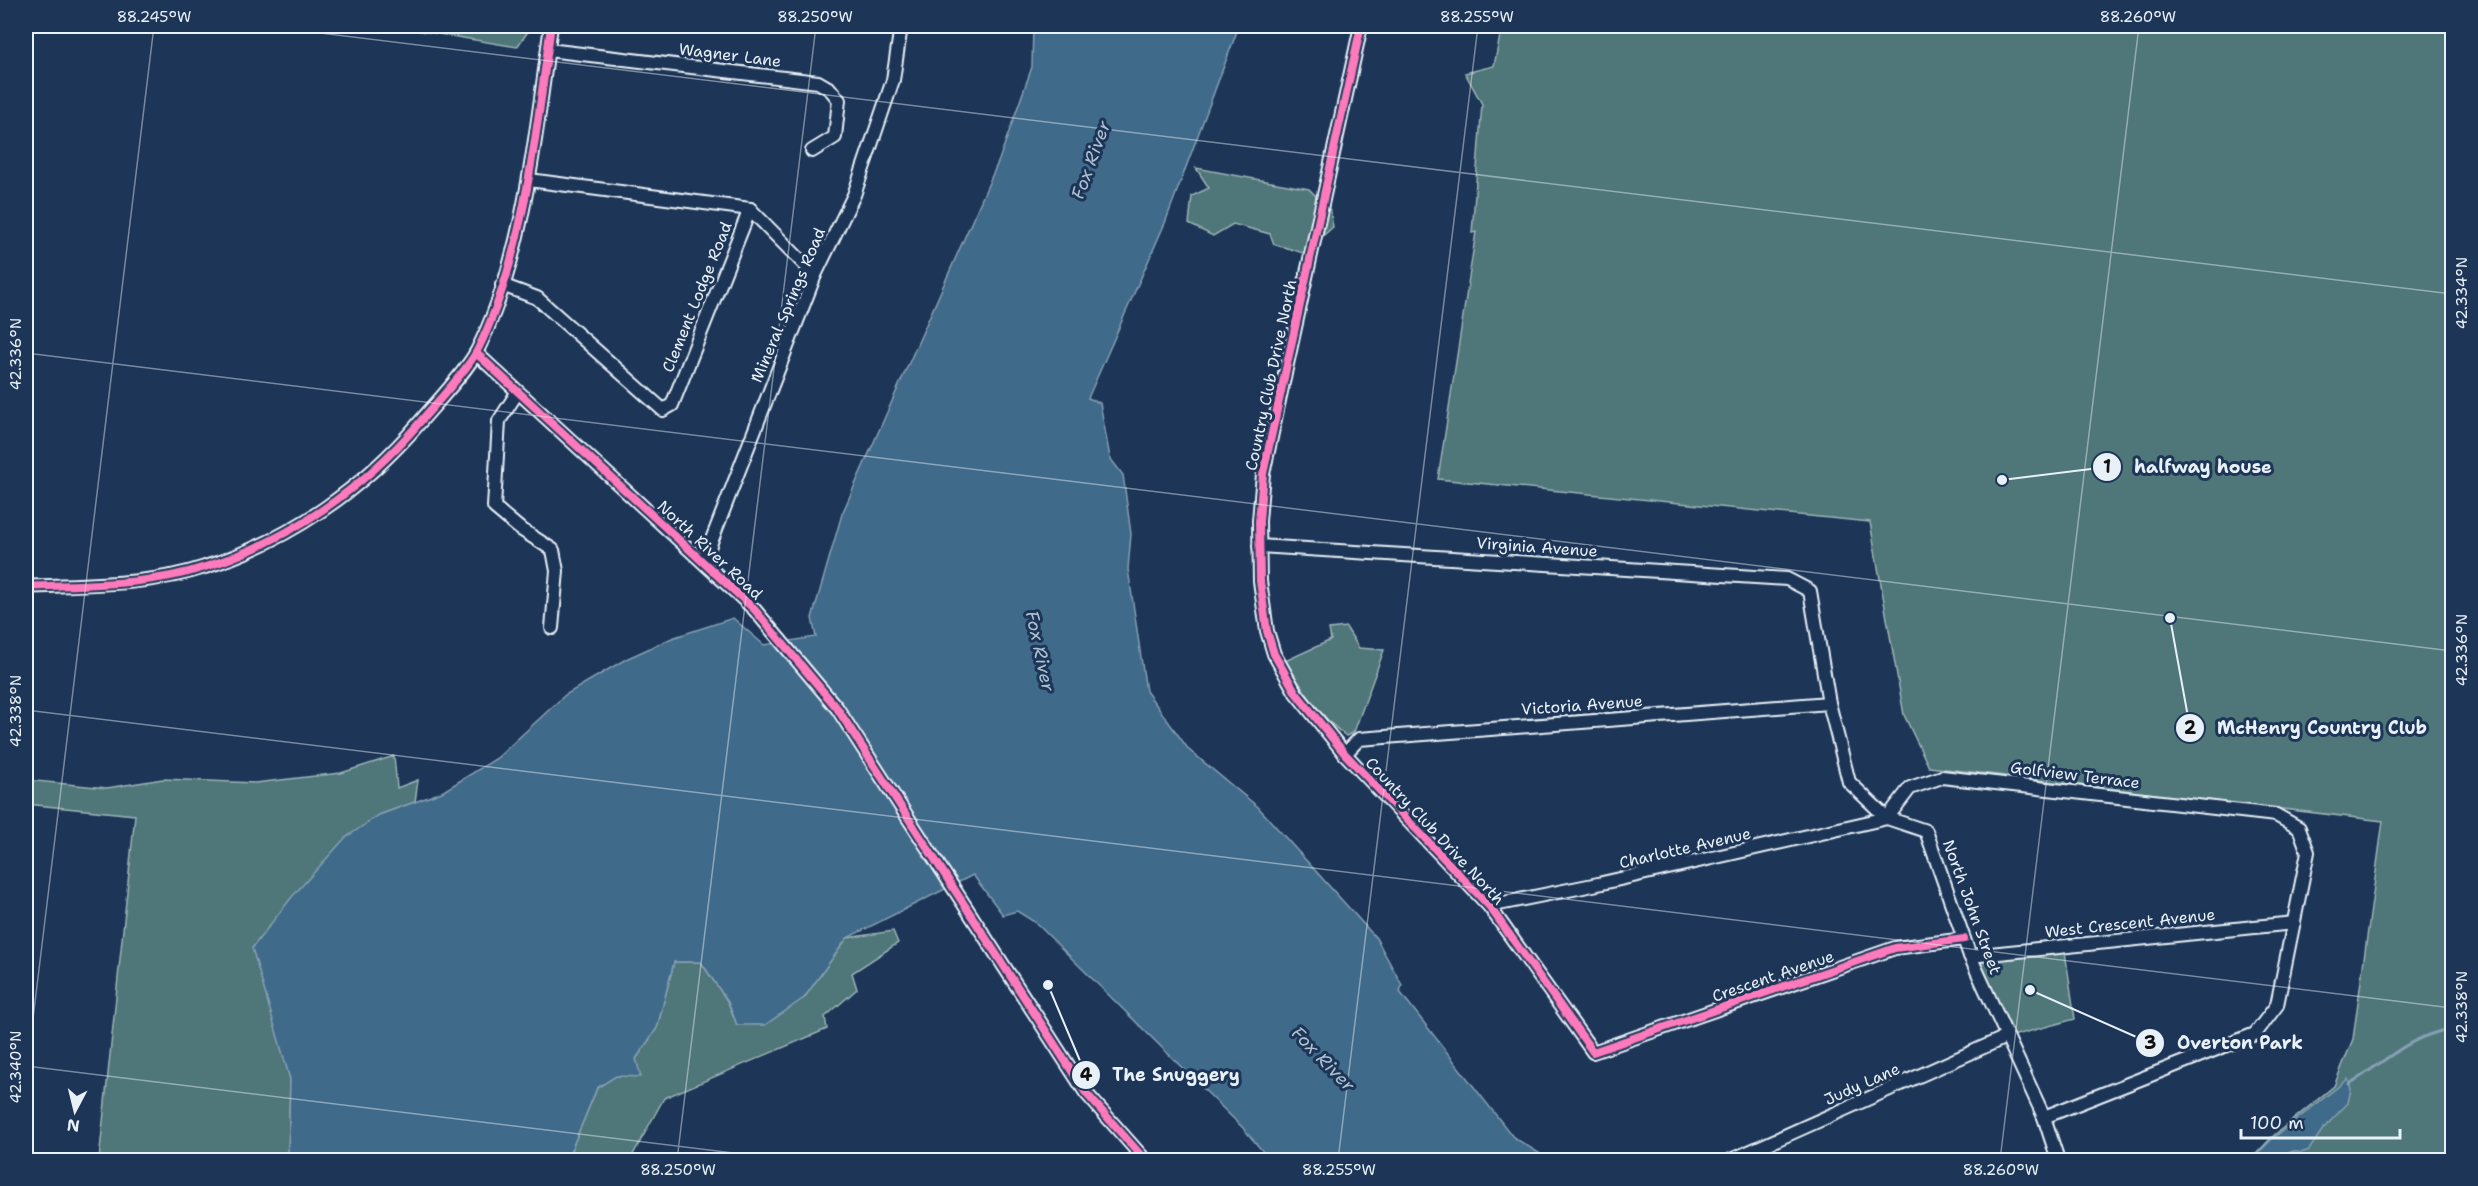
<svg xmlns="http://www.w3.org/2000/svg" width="2478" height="1186" viewBox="0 0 2478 1186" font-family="'Shantell Sans',sans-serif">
	<rect width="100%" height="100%" fill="#1d3557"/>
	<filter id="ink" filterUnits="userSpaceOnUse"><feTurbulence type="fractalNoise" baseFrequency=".0167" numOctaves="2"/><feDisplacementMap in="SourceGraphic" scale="12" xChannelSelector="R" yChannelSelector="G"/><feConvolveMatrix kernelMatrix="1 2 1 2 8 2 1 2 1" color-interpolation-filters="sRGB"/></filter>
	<g filter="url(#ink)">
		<g fill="#507678" stroke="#9cb4b8" stroke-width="1.5">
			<polygon points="391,26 532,26 517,47"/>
			<polygon points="1502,26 2452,26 2452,1160 2241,1160 2256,1154 2272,1137 2334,1086 2353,1039 2383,821 1929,767 1904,715 1870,522 1438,479 1476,232 1472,233 1482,104 1465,73 1494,66"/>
			<polygon points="1196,168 1309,189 1330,210 1333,227 1303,253 1274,244 1270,234 1233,224 1213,236 1189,224 1192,196 1209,188"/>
			<path d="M1346,627l13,21 25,2 -30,82 -8,4c-26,-19 -44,-48 -61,-75l46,-21 -2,-11z"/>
			<polygon points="394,756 397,788 418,780 415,802 379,815 253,948 290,1079 288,1160 99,1160 135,815 26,804 26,780 107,788 163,779 255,783 341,773"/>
			<polygon points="893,931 898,943 852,973 857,989 825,1017 827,1029 664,1098 630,1160 567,1160 597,1088 636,1059 657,1028 674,962 701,962 728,1002 737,1025 804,998 847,938"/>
			<polygon points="2065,952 2075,1019 2012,1036 1976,960"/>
		</g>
		<g fill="#416a89" stroke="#84a0b5" stroke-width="1.5">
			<polygon points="1033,26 1239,26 1165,223 1088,398 1100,403 1110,458 1123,475 1131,534 1128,569 1146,691 1189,750 1258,807 1376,938 1402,985 1400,992 1513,1137 1550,1160 1270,1160 1243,1128 1036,923 1017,911 1003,915 973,875 847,938 804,998 765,1025 737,1025 728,1002 701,962 674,962 657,1028 636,1059 641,1077 616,1076 597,1088 567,1160 288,1160 290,1079 252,948 291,898 345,838 379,815 442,792 497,758 565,695 626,659 672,638 733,618 764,645 816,637 812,618 842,514 999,160 1032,67"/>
			<polygon points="2348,1079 2351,1089 2348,1103 2323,1129 2309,1150 2301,1153 2293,1151 2280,1157 2279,1160 2243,1160 2257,1154 2272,1139"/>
		</g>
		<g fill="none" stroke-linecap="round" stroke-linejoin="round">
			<path stroke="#84a0b5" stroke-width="3" d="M2349,1084c37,-22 58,-48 103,-55"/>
			<g stroke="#e8f1f8" stroke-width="16">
				<g id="minor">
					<polyline points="1361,26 1263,474 1259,521 1260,581 1267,631 1274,654 1296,693 1345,754 1489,906 1593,1052 1895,948 1964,939"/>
					<polyline points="548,50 818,82 830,89 839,100 835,137 812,151"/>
					<polyline points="529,180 750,209"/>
					<polyline points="750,209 815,275"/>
					<polyline points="502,285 537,298 663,410 672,405 750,209"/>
					<polyline points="476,353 754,609 837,708 1086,1093 1145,1160"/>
					<polyline points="517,393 499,421 494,507 519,528 553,550 557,571 552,628"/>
					<polyline points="1259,546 1787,579 1810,591 1829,703 1849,782 1887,818 1926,831 1970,956 2044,1117 2058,1160"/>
					<polyline points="704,560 815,275 854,195 893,80 901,26"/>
					<path d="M26,587c58,-3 123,-1 179,-20 84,-26 159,-79 215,-145 16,-19 46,-50 57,-71 48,-95 59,-221 74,-325"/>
					<polyline points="1345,754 1359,739 1829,703"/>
					<polyline points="1489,906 1598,884 1887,818 1910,788 1942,777 2276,815 2299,828 2308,852 2277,1005 2255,1034 2044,1117"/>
					<polyline points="1970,956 2294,923"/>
					<polyline points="1731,1160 2006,1037"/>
				</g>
			</g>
			<use href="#minor" stroke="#1d3557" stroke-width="12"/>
			<g stroke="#1d3557" stroke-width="11">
				<g id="cycleway">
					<polyline points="1361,26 1263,474 1259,521 1260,581 1267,631 1274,654 1296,693 1345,754 1489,906 1593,1052 1895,948 1964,939"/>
					<polyline points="476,353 754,609 837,708 1086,1093 1145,1160"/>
					<path d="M26,587c58,-3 123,-1 179,-20 84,-26 159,-79 215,-145 16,-19 46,-50 57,-71 48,-95 59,-221 74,-325"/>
				</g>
			</g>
			<use href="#cycleway" stroke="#fd7abc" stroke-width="8"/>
		</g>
	</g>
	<path fill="none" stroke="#e8f1f8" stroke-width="1.5" stroke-opacity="0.45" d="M263,26l2189,268M26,353l2426,298M26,710l2426,298M26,1066l765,94M26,1076l128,-1050M677,1160l139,-1134M1338,1160l140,-1134M2000,1160l139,-1134"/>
	<g text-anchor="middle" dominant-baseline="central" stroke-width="6" stroke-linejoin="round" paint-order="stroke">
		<g font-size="16" fill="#e8f1f8" stroke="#1d3557">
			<text transform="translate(730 55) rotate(7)">Wagner Lane</text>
			<text transform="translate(697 297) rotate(-68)">Clement Lodge Road</text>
			<text transform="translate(788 305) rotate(-67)">Mineral Springs Road</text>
			<text transform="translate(1271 375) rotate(-78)">Country Club Drive North</text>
			<text transform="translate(1537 547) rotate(4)">Virginia Avenue</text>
			<text transform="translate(710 550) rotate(43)">North River Road</text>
			<text transform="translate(1582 705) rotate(-4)">Victoria Avenue</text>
			<text transform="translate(2075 775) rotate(7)">Golfview Terrace</text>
			<text transform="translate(1435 831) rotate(47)">Country Club Drive North</text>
			<text transform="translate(1685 848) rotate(-13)">Charlotte Avenue</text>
			<text transform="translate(1972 907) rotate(70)">North John Street</text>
			<text transform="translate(2130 923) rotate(-6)">West Crescent Avenue</text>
			<text transform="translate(1773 976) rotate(-19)">Crescent Avenue</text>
			<text transform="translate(1862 1084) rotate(-24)">Judy Lane</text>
		</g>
		<g font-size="18" font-style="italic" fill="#aec2d1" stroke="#1d3557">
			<text transform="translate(1091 160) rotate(-70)">Fox River</text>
			<text transform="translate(1040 651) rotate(78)">Fox River</text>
			<text transform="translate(1323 1059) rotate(46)">Fox River</text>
		</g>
	</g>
	<path fill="none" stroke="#e8f1f8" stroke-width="2" d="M2002 480L2107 467M2170 618L2190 728M2030 990L2150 1043M1048 985L1086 1075"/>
	<g fill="#e8f1f8" stroke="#1d3557" stroke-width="2">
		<circle cx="2002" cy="480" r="6"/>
		<circle cx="2170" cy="618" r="6"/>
		<circle cx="2030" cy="990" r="6"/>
		<circle cx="1048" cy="985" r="6"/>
		<circle cx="2107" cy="467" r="15"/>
		<circle cx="2190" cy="728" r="15"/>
		<circle cx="2150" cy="1043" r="15"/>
		<circle cx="1086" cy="1075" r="15"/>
	</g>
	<g font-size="18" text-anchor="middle" font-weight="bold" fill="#111">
		<text x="2107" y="473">1</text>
		<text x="2190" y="734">2</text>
		<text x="2150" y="1049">3</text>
		<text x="1086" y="1081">4</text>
	</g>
	<g font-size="18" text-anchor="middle" font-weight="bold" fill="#e8f1f8" stroke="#1d3557" stroke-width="6" stroke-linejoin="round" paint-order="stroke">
		<text x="2203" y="473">halfway house</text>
		<text x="2322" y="734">McHenry Country Club</text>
		<text x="2240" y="1049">Overton Park</text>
		<text x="1176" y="1081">The Snuggery</text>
	</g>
	<rect width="2478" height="1186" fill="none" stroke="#1d3557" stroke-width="66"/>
	<g transform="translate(75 1111) rotate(187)" stroke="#1d3557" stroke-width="4.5" paint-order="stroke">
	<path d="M0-4.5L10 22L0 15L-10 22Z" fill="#e8f1f8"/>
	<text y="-9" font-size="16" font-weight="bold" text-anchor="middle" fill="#e8f1f8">N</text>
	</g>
	<path d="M2241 1129v9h159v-9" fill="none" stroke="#e8f1f8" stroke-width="3"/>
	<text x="2250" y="1129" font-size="18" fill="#e8f1f8" stroke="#1d3557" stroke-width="4.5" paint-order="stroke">100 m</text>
	<rect x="33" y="33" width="2412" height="1120" fill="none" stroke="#e8f1f8" stroke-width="2"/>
	<g font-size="15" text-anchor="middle" fill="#e8f1f8">
		<text x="154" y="22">88.245°W</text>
		<text x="815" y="22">88.250°W</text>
		<text x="1477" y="22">88.255°W</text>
		<text x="2138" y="22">88.260°W</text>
		<text transform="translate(2462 293) rotate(-90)" y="5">42.334°N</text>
		<text transform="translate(16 354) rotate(-90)" y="5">42.336°N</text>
		<text transform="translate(2462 650) rotate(-90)" y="5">42.336°N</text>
		<text transform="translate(16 711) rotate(-90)" y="5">42.338°N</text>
		<text transform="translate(2462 1007) rotate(-90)" y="5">42.338°N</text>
		<text transform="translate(16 1067) rotate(-90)" y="5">42.340°N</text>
		<text x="678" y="1175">88.250°W</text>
		<text x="1339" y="1175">88.255°W</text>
		<text x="2001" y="1175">88.260°W</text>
	</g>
</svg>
